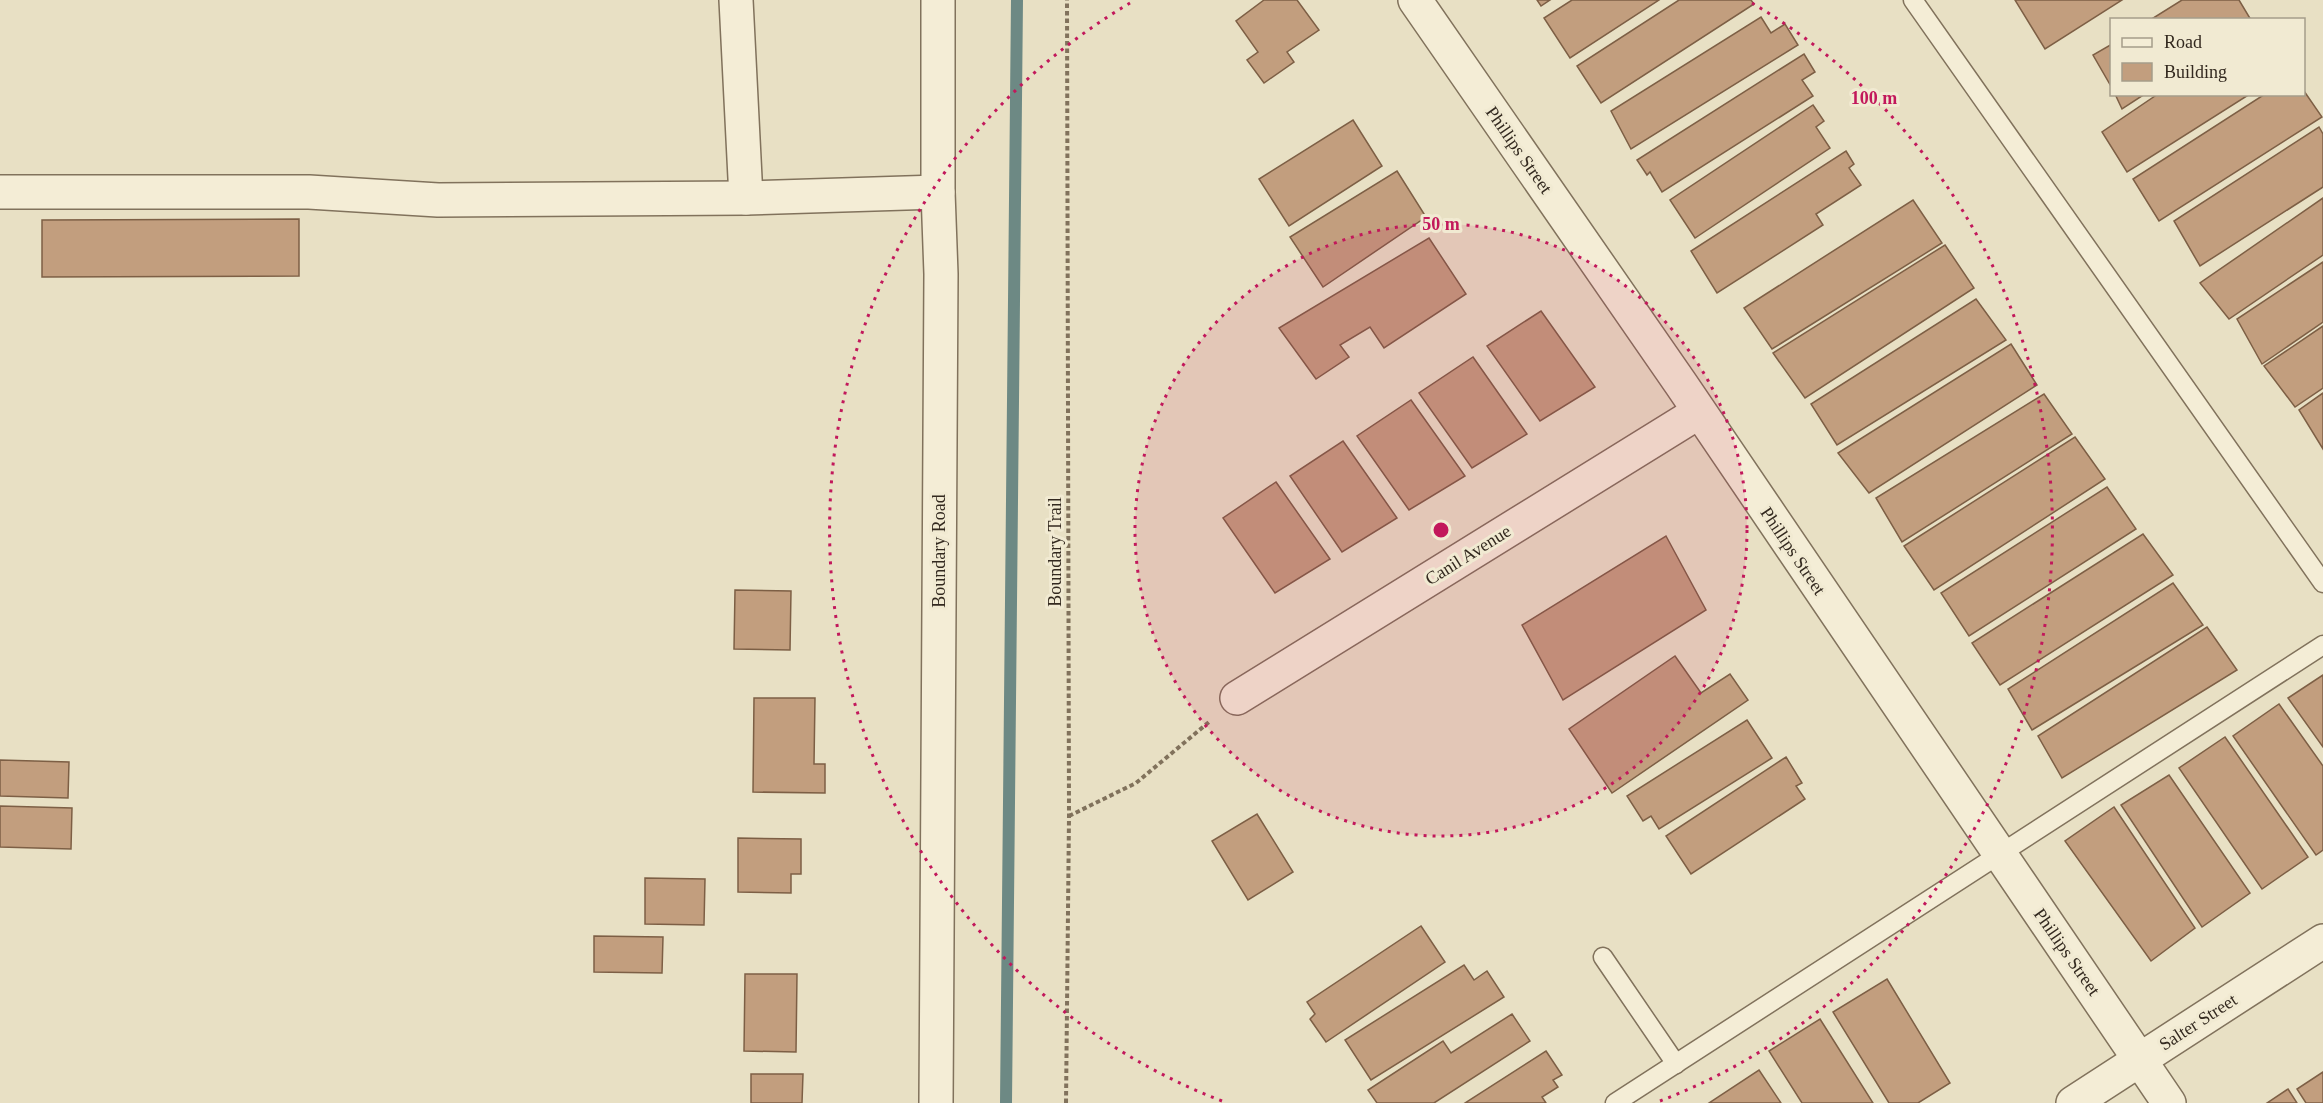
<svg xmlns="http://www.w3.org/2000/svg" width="2323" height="1103" viewBox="0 0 2323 1103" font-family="Georgia,serif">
	<rect width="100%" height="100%" fill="#e8e0c4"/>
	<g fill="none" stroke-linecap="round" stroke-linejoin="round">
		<polyline stroke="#6d8984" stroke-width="12" points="1006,1103 1017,0"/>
	</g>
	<g fill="#c29e7e" stroke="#7d5f45" stroke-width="1.5">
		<polygon points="1264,0 1297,0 1319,30 1287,52 1294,62 1264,83 1247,60 1258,52 1236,21"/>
		<polygon points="1537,0 1550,0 1541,6"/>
		<polygon points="1572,0 1659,0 1570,58 1544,18"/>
		<polygon points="1679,0 1751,0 1754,4 1601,103 1577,66"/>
		<polygon points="2015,0 2122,0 2045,49"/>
		<polygon points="2182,0 2239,0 2251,20 2150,20"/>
		<polygon points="1761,17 1771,33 1785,24 1798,45 1631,149 1611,111"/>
		<polygon points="2112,44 2112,88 2093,55"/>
		<polygon points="1804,54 1815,72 1802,80 1813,96 1662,192 1650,172 1647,175 1637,160"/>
		<polygon points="2304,91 2322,117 2159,221 2133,179 2265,94 2304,94"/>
		<polygon points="2115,94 2145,94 2122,109"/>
		<polygon points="2158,94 2250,94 2127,172 2102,132"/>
		<polygon points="1813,105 1824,121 1816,127 1830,148 1695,238 1670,200"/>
		<polygon points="1353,120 1382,166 1289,226 1259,179"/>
		<polygon points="2319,127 2323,134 2323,187 2200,266 2174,221"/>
		<polygon points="1846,151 1854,164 1849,168 1861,185 1816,214 1823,225 1717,293 1691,251"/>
		<polygon points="1397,171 1426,217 1323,287 1290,237"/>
		<polygon points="2323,198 2323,255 2229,319 2200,283"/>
		<polygon points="1913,200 1942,243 1772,349 1744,308"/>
		<polygon points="299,219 299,276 42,277 42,220"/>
		<polygon points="1429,238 1466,294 1384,348 1370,327 1340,345 1349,357 1316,379 1279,328"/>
		<polygon points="1945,245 1974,288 1805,398 1773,353"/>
		<polygon points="2323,262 2323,322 2262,364 2237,319"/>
		<polygon points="1976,299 2006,340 1837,445 1811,404"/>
		<polygon points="1541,311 1595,387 1540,421 1487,346"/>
		<polygon points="2323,326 2323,388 2295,407 2264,366"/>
		<polygon points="2011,344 2037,385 1869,493 1838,453"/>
		<polygon points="1473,357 1527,434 1472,468 1419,393"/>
		<polygon points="2323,393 2323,449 2299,410"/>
		<polygon points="2044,394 2072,434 1902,542 1876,498"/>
		<polygon points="1411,400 1465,476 1409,510 1357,436"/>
		<polygon points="2075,437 2105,479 1934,590 1904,546"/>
		<polygon points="1343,441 1397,518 1342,552 1290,476"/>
		<polygon points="1276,482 1330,559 1275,593 1223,518"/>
		<polygon points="2107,487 2136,529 1969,636 1941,593"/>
		<polygon points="2143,534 2173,575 2000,685 1972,643"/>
		<polygon points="1666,536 1706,610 1563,700 1522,625"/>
		<polygon points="2173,583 2203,625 2032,730 2008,689"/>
		<polygon points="735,590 791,591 790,650 734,649"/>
		<polygon points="2207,627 2237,670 2062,778 2038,736"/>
		<polygon points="1675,656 1701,693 1730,674 1748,700 1612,793 1569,729"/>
		<polygon points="2323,675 2323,747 2288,698"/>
		<polygon points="754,698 815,698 814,764 825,764 825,793 753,792"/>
		<polygon points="2279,704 2323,766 2323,850 2316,855 2233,736"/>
		<polygon points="1747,720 1772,758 1659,829 1651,816 1643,821 1627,796"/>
		<polygon points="2225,737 2308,857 2262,889 2179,768"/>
		<polygon points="1786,757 1802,783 1796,786 1805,799 1691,874 1666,836"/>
		<polygon points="0,760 69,762 68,798 0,796"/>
		<polygon points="2169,775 2250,893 2202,927 2121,805"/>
		<polygon points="0,806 72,808 71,849 0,847"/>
		<polygon points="2114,807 2195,928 2151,961 2065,841"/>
		<polygon points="1257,814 1293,872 1248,900 1212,841"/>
		<polygon points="738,838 801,839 801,874 791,874 791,893 738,892"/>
		<polygon points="645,878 705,879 704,925 645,924"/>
		<polygon points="1421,926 1445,962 1326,1042 1310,1019 1315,1014 1307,1002"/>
		<polygon points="594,936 663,937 662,973 594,972"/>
		<polygon points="1464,965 1474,980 1487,971 1504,997 1371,1080 1345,1040"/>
		<polygon points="745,974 797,974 796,1052 744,1051"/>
		<polygon points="1887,979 1950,1083 1918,1103 1889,1103 1833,1012"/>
		<polygon points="1512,1014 1530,1041 1434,1103 1377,1103 1368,1090 1443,1041 1451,1053"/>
		<polygon points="1820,1019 1873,1103 1802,1103 1769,1051"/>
		<polygon points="1546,1051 1562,1075 1553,1080 1558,1087 1542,1097 1546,1103 1465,1103"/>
		<polygon points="1759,1070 1781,1103 1709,1103"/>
		<polygon points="2323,1072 2323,1103 2306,1103 2297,1089"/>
		<polygon points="751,1074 803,1074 802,1103 751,1103"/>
		<polygon points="2288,1089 2297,1103 2267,1103"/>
	</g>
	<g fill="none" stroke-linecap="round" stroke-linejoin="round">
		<g stroke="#81725c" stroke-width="21">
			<g id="service">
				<polyline points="1913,0 2323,583"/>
				<polyline points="1603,957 1676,1064"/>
				<polyline points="1615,1103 2323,645"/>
			</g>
		</g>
		<g stroke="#81725c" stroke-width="36">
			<g id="minor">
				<polyline points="736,0 746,198 938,192"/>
				<polyline points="1415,0 1681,384 2169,1103"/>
				<polyline points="0,192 309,192 438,200 746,198"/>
				<polyline points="1237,698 1699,412"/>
				<polyline points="936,1103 941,274 938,192 938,0"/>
				<polyline points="2073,1103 2323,941"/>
			</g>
		</g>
		<g stroke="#81725c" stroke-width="4" stroke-dasharray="4.5 3" stroke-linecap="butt">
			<polyline points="1069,816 1136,783 1209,722"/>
			<polyline points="1066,1103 1069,816 1067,0"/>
		</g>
		<use href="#service" stroke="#f4edd6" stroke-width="18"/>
		<use href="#minor" stroke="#f4edd6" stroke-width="33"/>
	</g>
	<circle cx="1441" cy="530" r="306" fill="#c2185b" fill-opacity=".12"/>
	<g fill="none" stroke="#c2185b" stroke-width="3" stroke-dasharray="3 6">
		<circle cx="1441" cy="530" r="306"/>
		<path d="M1222 1101A612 612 0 0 1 1130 3M1752 3A612 612 0 0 1 1660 1101"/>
	</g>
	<g text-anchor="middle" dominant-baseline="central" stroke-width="6" stroke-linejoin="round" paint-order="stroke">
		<g font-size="18" fill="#33291f" stroke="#f1ead2">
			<text transform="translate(1519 150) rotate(55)">Phillips Street</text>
			<text transform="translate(939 551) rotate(-90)">Boundary Road</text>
			<text transform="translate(1793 551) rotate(56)">Phillips Street</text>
			<text transform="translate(1055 552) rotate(-90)">Boundary Trail</text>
			<text transform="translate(1468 555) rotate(-32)">Canil Avenue</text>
			<text transform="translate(2067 952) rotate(55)">Phillips Street</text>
			<text transform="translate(2198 1022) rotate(-33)">Salter Street</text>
		</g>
	</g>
	<circle cx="1441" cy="530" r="9" fill="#c2185b" stroke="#f1ead2" stroke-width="3"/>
	<g font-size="18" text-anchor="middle" font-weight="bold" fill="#c2185b" stroke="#f1ead2" stroke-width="6" stroke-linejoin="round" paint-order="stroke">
		<text x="1874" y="104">100 m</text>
		<text x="1441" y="230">50 m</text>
	</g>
	<rect x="2110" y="18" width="195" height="78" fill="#f1ead2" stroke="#a59d8a" stroke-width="1.5"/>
	<rect x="2122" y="38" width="30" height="9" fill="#f4edd6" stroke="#a59d8a" stroke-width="1.5"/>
	<text x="2164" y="48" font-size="18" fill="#33291f">Road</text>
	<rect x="2122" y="63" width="30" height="18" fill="#c29e7e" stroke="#a59d8a" stroke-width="1.5"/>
	<text x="2164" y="78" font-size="18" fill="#33291f">Building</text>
</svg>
